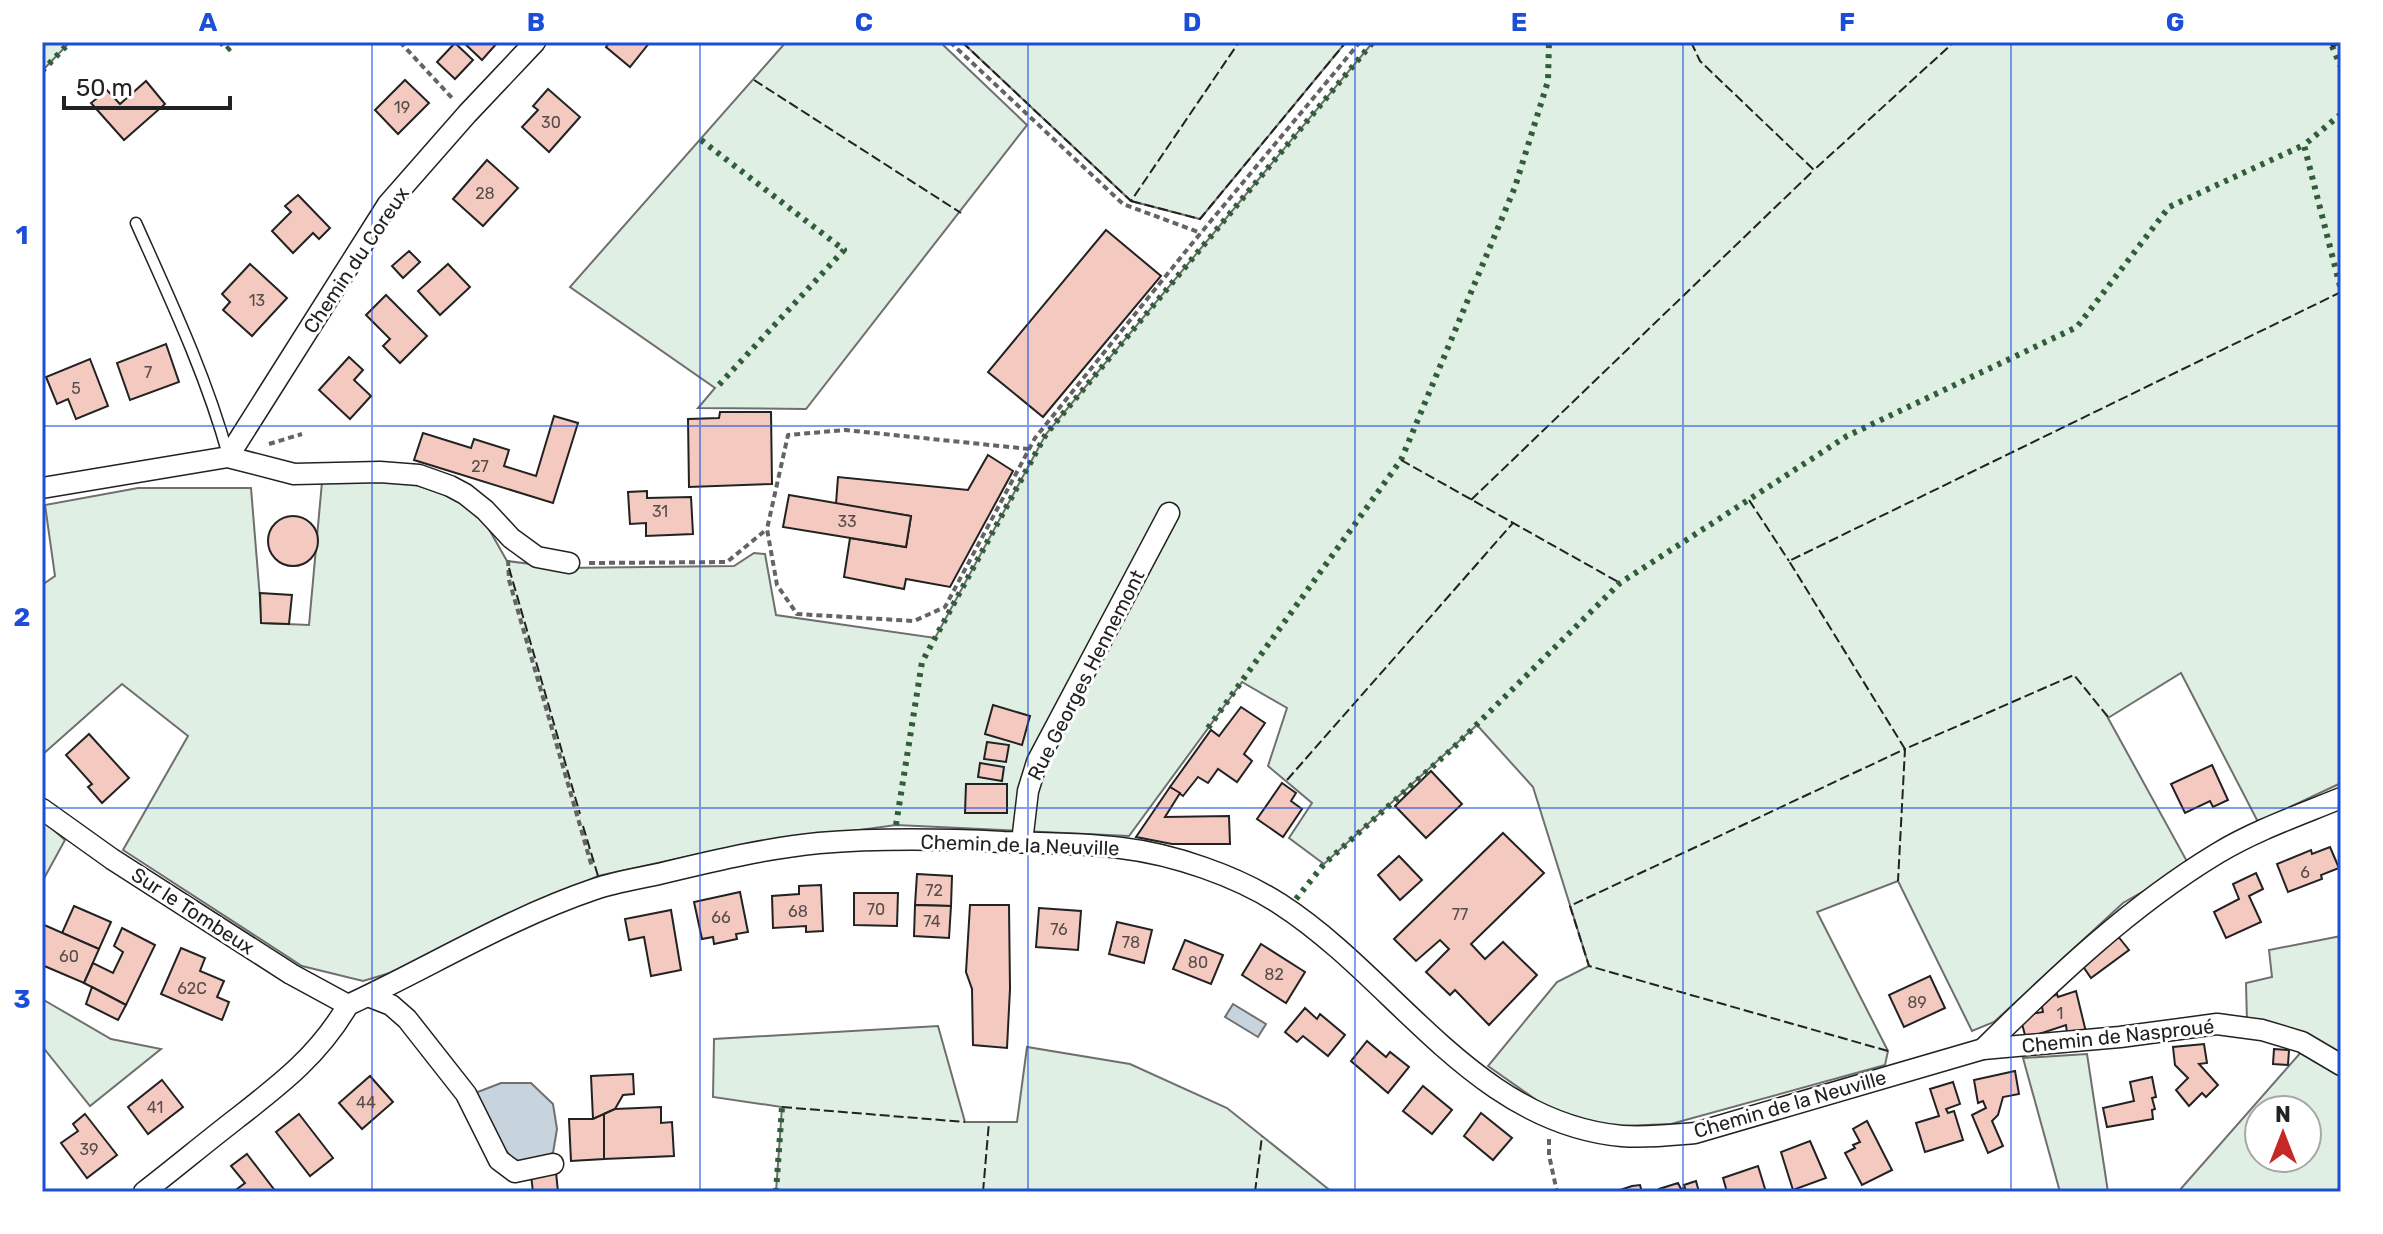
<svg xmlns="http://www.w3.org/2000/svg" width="2383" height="1234" viewBox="0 0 2383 1234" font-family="Rubik,sans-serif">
	<rect width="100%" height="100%" fill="#fff"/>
	<g fill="#e0efe3" stroke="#6f6f6f" stroke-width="2" fill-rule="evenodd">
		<polygon points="42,42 70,42 42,71"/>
		<polygon points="786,42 940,42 1027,125 806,409 698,408 715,388 570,287"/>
		<polygon points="962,42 1346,42 1200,219 1131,201"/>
		<polygon points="1373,42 2341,42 2341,783 2258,822 2181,673 2108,718 2189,865 2123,903 1994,1022 1972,1031 1898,881 1817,912 1888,1051 1885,1065 1671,1124 1598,1127 1542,1104 1488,1066 1557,982 1589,966 1533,787 1477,725 1324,864 1289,838 1312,803 1268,766 1287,708 1242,682 1129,836 896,825 722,849 598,876 390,973 363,981 302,966 123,850 188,736 122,684 42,755 42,585 55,576 45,505 138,488 251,488 262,623 309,625 322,482 405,482 454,496 482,517 507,561 563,568 734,566 754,553 765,554 776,615 935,638 1046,434"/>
		<polygon points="42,820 65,840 42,882"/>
		<polygon points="2341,936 2341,1060 2247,1022 2246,983 2272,977 2269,950"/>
		<polygon points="42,999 111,1039 161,1049 90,1106 42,1046"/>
		<polygon points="938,1026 965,1122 1017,1122 1027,1047 1130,1064 1227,1108 1332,1192 776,1192 782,1107 713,1097 714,1039"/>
		<path d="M2302,1051l39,24v117h-163zM2259,1110h48v48h-48z"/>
		<polygon points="2087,1054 2108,1192 2060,1192 2023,1058"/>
	</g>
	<g fill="#c7d3dd" stroke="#6f6f6f" stroke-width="2">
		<polygon points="1233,1004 1266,1024 1258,1037 1225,1017"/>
		<path d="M501,1083h30l22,21 4,25 -4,24c-9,4 -21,10 -31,9 -20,-2 -38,-52 -47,-69z"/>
	</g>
	<g fill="#f3c9c0" stroke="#222" stroke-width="2">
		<polygon points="463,42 498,42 482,60"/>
		<polygon points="610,42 650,42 630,67 606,47"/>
		<polygon points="455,43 473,60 455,79 437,62"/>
		<polygon points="405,80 429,103 398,134 375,110"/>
		<polygon points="146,81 165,104 124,140 91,103 107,90 120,104"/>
		<polygon points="548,89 580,117 549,152 522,127 538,110 533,106"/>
		<polygon points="487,160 518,188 483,226 453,199"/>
		<polygon points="298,195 330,228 319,239 313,233 293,253 272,231 291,212 285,206"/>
		<polygon points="1106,230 1161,276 1043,417 988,372"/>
		<polygon points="409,251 420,262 403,278 392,266"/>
		<polygon points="250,264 287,298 252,336 223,310 230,302 222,294"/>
		<polygon points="448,264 470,287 440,315 418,291"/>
		<polygon points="386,295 427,336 400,363 383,346 390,339 366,315"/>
		<polygon points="166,344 179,382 130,400 117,363"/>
		<polygon points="349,357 363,370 354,380 371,396 350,419 319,390"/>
		<polygon points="90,359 108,406 76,419 68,399 57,404 46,377"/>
		<polygon points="720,412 771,412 772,484 689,487 688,419 719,418"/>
		<polygon points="554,416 578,423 553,503 414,460 423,433 471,448 474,439 509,450 504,466 536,476"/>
		<polygon points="988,455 1013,471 950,587 906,579 904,589 844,577 850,538 906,547 911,516 836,504 838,477 968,490"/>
		<polygon points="647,491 647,498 691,497 693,534 646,536 646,523 630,524 628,492"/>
		<polygon points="789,495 911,516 906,547 783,527"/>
		<circle cx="293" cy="541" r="25"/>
		<polygon points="260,593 292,595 289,624 261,623"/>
		<polygon points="993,705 1030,716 1022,745 985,734"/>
		<polygon points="1241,707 1265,723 1244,754 1252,761 1237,782 1218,769 1208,783 1198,777 1183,796 1170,787 1211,730 1219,736"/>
		<polygon points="89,734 129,778 102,803 88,787 92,784 66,755"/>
		<polygon points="987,742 1009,745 1006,762 984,759"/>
		<polygon points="980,763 1004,767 1002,781 978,777"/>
		<polygon points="2212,765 2228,800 2213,807 2210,801 2185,813 2171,784"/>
		<polygon points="1431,771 1462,804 1426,838 1395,806"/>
		<polygon points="1282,783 1296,793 1291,801 1302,809 1283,837 1257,819"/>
		<polygon points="966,784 1007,784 1007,813 965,813"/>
		<polygon points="1170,787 1180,793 1165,817 1229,816 1230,844 1172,844 1136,837"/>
		<polygon points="1503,833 1544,873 1471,944 1485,959 1503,942 1537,975 1489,1025 1455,990 1450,995 1426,972 1449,949 1440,940 1416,961 1394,939"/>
		<polygon points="2330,847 2339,868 2321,875 2322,879 2288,892 2277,864 2311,850 2312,854"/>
		<polygon points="1399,856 1422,880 1400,900 1378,875"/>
		<polygon points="2256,873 2263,889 2249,896 2261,922 2226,938 2214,912 2239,899 2233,884"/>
		<polygon points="917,874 952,876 951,906 915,905"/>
		<polygon points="821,885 823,931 806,932 806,926 773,928 772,896 799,894 799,886"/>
		<polygon points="740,892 748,932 736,934 737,939 714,944 713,937 702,939 694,902"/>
		<polygon points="854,893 898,893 897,926 854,925"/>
		<polygon points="915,905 951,906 949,938 914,936"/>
		<polygon points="970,905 1009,905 1010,989 1007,1048 973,1045 972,989 966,972"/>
		<polygon points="74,906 111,922 99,949 62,933"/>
		<polygon points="1039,908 1081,911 1078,950 1036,947"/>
		<polygon points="671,910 681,970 651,976 644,937 629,940 625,919"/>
		<polygon points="1117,922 1152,930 1144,963 1109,954"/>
		<polygon points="42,924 99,949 84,983 42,965"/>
		<polygon points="122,928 155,945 126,1005 84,983 93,963 113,973 123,952 114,946"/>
		<polygon points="2117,935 2129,950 2091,978 2082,965"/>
		<polygon points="1185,940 1223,955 1211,984 1173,969"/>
		<polygon points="1261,944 1305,972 1286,1003 1242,975"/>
		<polygon points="181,948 205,958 200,971 224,981 217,997 229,1002 222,1020 161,994"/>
		<polygon points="1930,976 1945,1008 1904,1027 1889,995"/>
		<polygon points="92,987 126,1005 118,1020 86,1004"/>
		<polygon points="2076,991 2086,1032 2067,1033 2066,1025 2036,1035 2025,1035 2022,1024 2031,1014 2043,1012 2041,1002 2057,994 2058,997"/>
		<polygon points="1305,1008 1317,1019 1320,1014 1345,1035 1328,1056 1303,1036 1297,1042 1285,1032"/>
		<polygon points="1367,1041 1386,1057 1390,1052 1409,1067 1388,1093 1351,1061"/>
		<polygon points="2204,1044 2207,1063 2199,1064 2218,1085 2206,1097 2202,1093 2189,1106 2176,1090 2188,1078 2175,1065 2173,1047"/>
		<polygon points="2274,1049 2289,1050 2288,1065 2273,1064"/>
		<polygon points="2015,1071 2019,1094 2003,1097 1998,1115 1992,1121 2003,1146 1988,1153 1972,1115 1986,1108 1983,1101 1978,1103 1974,1080"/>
		<polygon points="633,1074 634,1094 623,1095 615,1109 593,1119 591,1076"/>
		<polygon points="370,1076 393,1102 362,1129 339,1103"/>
		<polygon points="2152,1077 2156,1097 2152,1098 2155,1109 2152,1110 2153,1119 2107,1127 2103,1108 2134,1101 2130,1082"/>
		<polygon points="162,1080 183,1107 148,1134 128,1107"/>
		<polygon points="1953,1082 1960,1104 1946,1109 1948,1113 1954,1111 1963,1140 1925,1152 1916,1123 1939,1116 1930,1089"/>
		<polygon points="1423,1086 1452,1110 1432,1134 1403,1111"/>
		<polygon points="661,1107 661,1123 672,1122 674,1156 604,1159 604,1114 615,1109"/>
		<polygon points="1481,1113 1512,1138 1493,1160 1464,1136"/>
		<polygon points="85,1114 117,1155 87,1178 61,1143 78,1131 73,1124"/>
		<polygon points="299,1114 333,1158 310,1176 276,1132"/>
		<polygon points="604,1114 604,1159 571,1161 569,1119 593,1119"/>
		<polygon points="1867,1121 1892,1170 1862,1185 1845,1153 1855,1148 1853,1145 1860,1142 1853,1129"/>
		<polygon points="1810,1141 1826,1178 1793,1190 1781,1152"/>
		<polygon points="247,1154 276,1192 233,1192 245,1183 231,1166"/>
		<polygon points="1758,1166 1766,1192 1727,1192 1723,1178"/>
		<polygon points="556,1172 558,1192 533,1192 531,1175"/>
		<polygon points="1696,1181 1699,1192 1660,1192 1659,1189 1678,1183 1681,1189 1685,1188 1684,1185"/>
		<polygon points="1640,1185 1642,1192 1614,1192 1632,1186"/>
	</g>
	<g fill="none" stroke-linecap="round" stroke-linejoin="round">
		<g stroke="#222" stroke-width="13">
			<path id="lane" d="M136,223c34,76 70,152 92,232"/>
		</g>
		<g stroke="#222" stroke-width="23">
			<g id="street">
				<polyline points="228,457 388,204 467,114 535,42"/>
				<polyline points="42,488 228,457 294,474 380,472 419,475 450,486 465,494 485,510 511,538 537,557 569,563"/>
				<polyline points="42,809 112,859 291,974 348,1005"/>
				<polyline points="1022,842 1028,791 1037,762 1169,513"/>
				<polyline points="368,996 391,1005 407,1019 466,1094 499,1160 515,1172 553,1164"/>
				<path d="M1983,1049c72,-71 147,-143 235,-196 38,-23 82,-38 123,-55"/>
				<path d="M144,1192c31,-24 61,-49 92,-73 45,-35 83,-64 112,-114 82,-38 161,-87 247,-116 23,-8 48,-11 72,-17 50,-12 101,-24 152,-29 61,-5 123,-4 184,-1 39,1 80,1 118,6 52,6 116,28 159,56 115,74 195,219 342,232 25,2 49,-1 73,-3l288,-84 137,-12 97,-13 45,6 40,12 39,23"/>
			</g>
		</g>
		<g stroke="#646464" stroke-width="4" stroke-dasharray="6 4" stroke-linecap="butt">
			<polyline points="400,42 453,99"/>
			<polyline points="950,42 1123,204 1201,233"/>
			<polyline points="269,444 302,434"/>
			<polyline points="1029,449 845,430 788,435 767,529 777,585 797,614 914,621 945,607 1035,438 1190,246 1360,42"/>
			<polyline points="508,560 509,580 592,867"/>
			<polyline points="589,563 727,562 767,529"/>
			<polyline points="1549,1139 1549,1155 1557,1192"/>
		</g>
		<use href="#lane" stroke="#fff" stroke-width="10"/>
		<use href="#street" stroke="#fff" stroke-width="20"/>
		<g stroke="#2f5e38" stroke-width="6" stroke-dasharray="4 6" stroke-linecap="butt">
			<polyline points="221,42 227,50 236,42"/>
			<polyline points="2332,46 2341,67"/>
			<polyline points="42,71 70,42"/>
			<polyline points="2341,114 2304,145 2341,290"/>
			<polyline points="701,140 844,250 716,388"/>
			<polyline points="1208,728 1401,460 1515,187 1548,81 1549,42"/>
			<polyline points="896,825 922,662 1046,434 1373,42"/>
			<polyline points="1296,899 1324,864 1452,749 1620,583 1847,436 2077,327 2169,207 2304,145"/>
			<polyline points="776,1192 782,1107"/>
		</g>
		<g stroke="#222" stroke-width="2" stroke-dasharray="10 4" stroke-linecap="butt">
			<polyline points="962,42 1131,201 1239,42"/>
			<polyline points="1691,42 1700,61 1814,170 1954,42"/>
			<polyline points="2329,42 2332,46 2341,44"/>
			<polyline points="754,80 961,213"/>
			<polyline points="1131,201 1200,219 1346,42"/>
			<polyline points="1401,460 1620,583"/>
			<polyline points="1471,500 1814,170"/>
			<polyline points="1749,500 1789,561"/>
			<polyline points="509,568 580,814"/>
			<polyline points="2108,717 2074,675 1905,749 1789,561 2341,292"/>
			<polyline points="1287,780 1513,523"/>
			<polyline points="583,826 598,876"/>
			<polyline points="1888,1051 1589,966 1570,906 1905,749 1898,881"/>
			<polyline points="782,1107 965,1122"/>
			<polyline points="983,1192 989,1122"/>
			<polyline points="1255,1192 1262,1136"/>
		</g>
	</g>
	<path fill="none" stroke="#1d4ed8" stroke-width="2" stroke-opacity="0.55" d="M372,42v1150M700,42v1150M1028,42v1150M1355,42v1150M1683,42v1150M2011,42v1150M42,426h2299M42,808h2299"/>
	<g text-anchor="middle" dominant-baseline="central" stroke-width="6" stroke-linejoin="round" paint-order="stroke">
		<g font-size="16" fill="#564c4a">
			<text x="402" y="107">19</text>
			<text x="551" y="122">30</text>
			<text x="485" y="193">28</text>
			<text x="257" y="300">13</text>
			<text x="148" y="372">7</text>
			<text x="76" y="388">5</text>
			<text x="480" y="466">27</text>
			<text x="660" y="511">31</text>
			<text x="847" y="521">33</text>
			<text x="2305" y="872">6</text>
			<text x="934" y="890">72</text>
			<text x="876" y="909">70</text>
			<text x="798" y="911">68</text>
			<text x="1460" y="914">77</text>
			<text x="721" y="917">66</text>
			<text x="932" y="921">74</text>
			<text x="1059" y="929">76</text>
			<text x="1131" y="942">78</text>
			<text x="69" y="956">60</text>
			<text x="1198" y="962">80</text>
			<text x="1274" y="974">82</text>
			<text x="192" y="988">62C</text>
			<text x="1917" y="1002">89</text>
			<text x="2060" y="1013">1</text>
			<text x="366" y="1102">44</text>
			<text x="155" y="1107">41</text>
			<text x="89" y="1149">39</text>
		</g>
		<g font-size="20" fill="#222" stroke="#fff">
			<text transform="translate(356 260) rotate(-56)">Chemin du Coreux</text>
			<text transform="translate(1086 675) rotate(-63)">Rue Georges Hennemont</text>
			<text transform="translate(1020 845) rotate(2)">Chemin de la Neuville</text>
			<text transform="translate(193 911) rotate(33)">Sur le Tombeux</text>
			<text transform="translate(2118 1036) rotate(-6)">Chemin de Nasproué</text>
			<text transform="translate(1790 1104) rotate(-16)">Chemin de la Neuville</text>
		</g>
	</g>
	<rect width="2383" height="1234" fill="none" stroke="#ffffff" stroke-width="88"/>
	<g transform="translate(2283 1134)"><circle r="38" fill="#ffffff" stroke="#a7a7a7" stroke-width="2"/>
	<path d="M0-6L14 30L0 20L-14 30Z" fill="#c62828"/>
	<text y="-12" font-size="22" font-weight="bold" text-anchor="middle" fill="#222222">N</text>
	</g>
	<path d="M64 96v12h166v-12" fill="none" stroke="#222222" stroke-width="4"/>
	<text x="76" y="96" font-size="24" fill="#222222" stroke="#ffffff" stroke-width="6" paint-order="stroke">50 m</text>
	<rect x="44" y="44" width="2295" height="1146" fill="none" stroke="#1d4ed8" stroke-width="3"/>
	<g font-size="26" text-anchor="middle" font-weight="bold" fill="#1d4ed8">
		<text x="208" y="31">A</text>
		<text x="536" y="31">B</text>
		<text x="864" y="31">C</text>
		<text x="1192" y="31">D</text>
		<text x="1519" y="31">E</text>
		<text x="1847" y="31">F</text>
		<text x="2175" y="31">G</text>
		<text x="22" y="244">1</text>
		<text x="22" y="626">2</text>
		<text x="22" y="1008">3</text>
	</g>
</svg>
